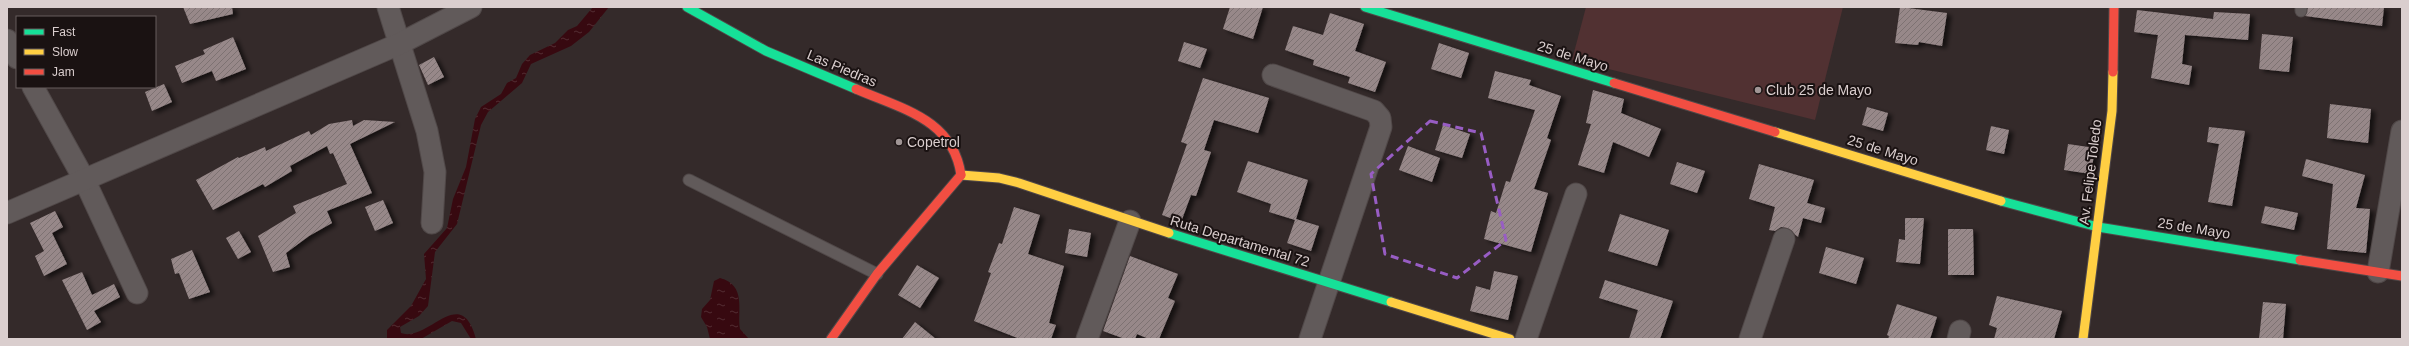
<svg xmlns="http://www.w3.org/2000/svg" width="2409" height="346" viewBox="0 0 2409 346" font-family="Arial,sans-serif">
	<defs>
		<pattern id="water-ripples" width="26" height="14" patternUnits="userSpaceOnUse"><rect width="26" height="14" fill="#370910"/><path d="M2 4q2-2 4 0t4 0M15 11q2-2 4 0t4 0" fill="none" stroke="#532c32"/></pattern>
		<pattern id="building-hatch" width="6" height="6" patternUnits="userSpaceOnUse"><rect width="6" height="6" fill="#978889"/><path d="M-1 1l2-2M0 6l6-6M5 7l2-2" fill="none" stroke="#7d7272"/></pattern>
		<filter id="shadow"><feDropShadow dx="4.5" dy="2.5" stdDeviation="2" flood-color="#0009"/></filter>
	</defs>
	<rect width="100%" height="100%" fill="#342a2a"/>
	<polygon fill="#513132" points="1586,7 1843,7 1815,120 1572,60"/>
	<g fill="url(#water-ripples)">
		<path d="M593,7h16l-20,25 -18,14 -40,18 -9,19 -34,29 -7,13 -24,99 -22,28 -7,54 -9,10 -19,11 1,6c27,10 60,-51 75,6h-5l-10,-16 -9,-2 -31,18h-34v-9l24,-24 15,-27 -2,-25 23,-26 6,-29 13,-32 9,-48 6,-12 20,-13 6,-11 9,-5 6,-14 8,-9 25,-12 13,-13 9,-4z"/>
		<path d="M720,278c27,7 17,33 20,51l9,10h-39l-3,-12 -6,-10 1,-8 8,-9 4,-19z"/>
	</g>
	<g fill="url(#building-hatch)" filter="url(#shadow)">
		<polygon points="183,7 232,7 233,14 190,24"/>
		<polygon points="1230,7 1263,7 1253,39 1223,29"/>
		<polygon points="1900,7 1947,13 1942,46 1919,42 1918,45 1895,43"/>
		<polygon points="2308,7 2384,7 2382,26 2305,16"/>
		<polygon points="2137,10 2213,19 2214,12 2250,14 2248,40 2185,35 2182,64 2192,66 2189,85 2151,78 2158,35 2134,32"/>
		<polygon points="1330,13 1364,24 1355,51 1386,62 1375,92 1348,83 1350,77 1313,65 1314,60 1285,50 1293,26 1323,35"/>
		<polygon points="2262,34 2293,37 2289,72 2259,69"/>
		<polygon points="233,37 246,69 216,81 212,71 182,83 175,66 205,54 203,50"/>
		<polygon points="1184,42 1207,49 1200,68 1178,61"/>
		<polygon points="1439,43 1469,53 1461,78 1431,69"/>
		<polygon points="434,57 444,77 428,85 419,65"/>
		<polygon points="1495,71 1531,80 1529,85 1561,96 1547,138 1551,140 1534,189 1548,193 1531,252 1484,239 1491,211 1496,213 1506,181 1510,182 1535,110 1488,98"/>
		<polygon points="1203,78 1269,98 1258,133 1214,120 1204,150 1211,152 1196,196 1191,195 1181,222 1162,215 1187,144 1181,142"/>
		<polygon points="164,84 172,102 152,111 145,92"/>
		<polygon points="1593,90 1624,99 1621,113 1661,129 1649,157 1613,142 1604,173 1578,165 1591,124 1586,123"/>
		<polygon points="2330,104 2371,109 2368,143 2327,138"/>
		<polygon points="1867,107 1888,113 1883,131 1862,125"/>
		<polygon points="352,120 353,126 364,120 395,122 350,144 372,193 327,211 332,223 309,236 286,253 290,267 273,272 258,236 296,213 293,206 347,184 333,153 330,154 327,146 290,166 292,171 265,187 263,184 213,210 196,180 238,157 239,158 265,147 266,151 309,131 311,135 329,124"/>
		<polygon points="1443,125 1470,134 1462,158 1435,150"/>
		<polygon points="1991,126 2009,130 2004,154 1986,150"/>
		<polygon points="2209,127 2245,131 2232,206 2208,202 2219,144 2207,142"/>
		<polygon points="2068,144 2095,148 2091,174 2064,170"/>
		<polygon points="1408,146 1440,158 1432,182 1399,170"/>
		<polygon points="2306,159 2365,175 2356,208 2370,209 2366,253 2327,249 2333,184 2302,176"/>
		<polygon points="1248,161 1308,180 1296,219 1319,226 1311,251 1287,243 1295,220 1269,212 1271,204 1237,192"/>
		<polygon points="1677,162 1705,171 1697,193 1670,184"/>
		<polygon points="1759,164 1814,180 1807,203 1825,208 1821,223 1803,218 1798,237 1787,228 1781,227 1775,231 1769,230 1775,207 1749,199"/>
		<polygon points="383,200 393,223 375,231 365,207"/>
		<polygon points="2265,206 2298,213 2294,230 2261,223"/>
		<polygon points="1014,207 1040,215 1028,254 1064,266 1049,323 1056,325 1051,339 1020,339 974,321 991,273 988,272 999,243 1002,244"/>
		<polygon points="55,211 63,227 52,233 67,264 44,276 35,256 44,251 30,223"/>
		<polygon points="1620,214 1669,230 1657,266 1608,251"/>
		<polygon points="1905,218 1924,218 1920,264 1896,262 1899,239 1905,240"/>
		<polygon points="1069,229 1091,233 1087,257 1065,253"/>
		<polygon points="1948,229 1973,229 1974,275 1948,275"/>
		<polygon points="239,231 251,252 238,259 226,238"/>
		<polygon points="1826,247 1864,258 1856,284 1819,273"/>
		<polygon points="192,250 210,292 189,299 179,273 175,274 171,259"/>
		<polygon points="1130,256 1178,274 1168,298 1175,301 1159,339 1149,339 1137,334 1135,339 1125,339 1103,331"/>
		<polygon points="917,265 939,278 920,308 898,295"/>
		<polygon points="1494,271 1518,276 1508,320 1470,311 1476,286 1490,290"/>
		<polygon points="82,272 92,295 114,284 120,297 94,311 101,322 87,330 62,280"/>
		<polygon points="1605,280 1673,301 1660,339 1629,339 1638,310 1599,298"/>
		<polygon points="1997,296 2062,311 2054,339 1994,339 1997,328 1989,325"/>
		<polygon points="2263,302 2286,304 2283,339 2259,339"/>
		<polygon points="1897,304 1937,317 1930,339 1888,339 1889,336 1887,335"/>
		<polygon points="915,322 936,339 902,339"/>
	</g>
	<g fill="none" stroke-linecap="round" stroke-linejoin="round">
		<g stroke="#504848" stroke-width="13">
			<g id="lane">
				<polyline points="2301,11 2301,7"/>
				<polyline points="689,180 877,274"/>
			</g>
		</g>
		<g stroke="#504848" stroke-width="23">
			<g id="street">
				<polyline points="388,7 427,131 435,172 432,223"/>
				<polyline points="7,40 17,58"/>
				<polyline points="1273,75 1374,111 1380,118 1381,127 1310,339"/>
				<polyline points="33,87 84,179 137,293"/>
				<polyline points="7,213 399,44 471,7"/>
				<polyline points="2378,272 2402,131"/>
				<polyline points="1087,339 1130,221"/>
				<polyline points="1526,339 1576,194"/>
				<polyline points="1750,339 1784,239"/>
				<polyline points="1958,339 1960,331"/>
			</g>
		</g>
		<g stroke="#504848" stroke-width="11">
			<g id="fast">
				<polyline points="687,7 766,51 856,89"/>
				<polyline points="1365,7 1614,83"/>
				<polyline points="2001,201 2098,227 2300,260"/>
				<polyline points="1169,233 1391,302"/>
			</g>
		</g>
		<g stroke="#504848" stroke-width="11">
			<g id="slow">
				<polyline points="1775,132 2001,201"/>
				<polyline points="961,175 999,178 1019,183 1169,233"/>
				<polyline points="1391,302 1510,339"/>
				<polyline points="2083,339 2112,111 2113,72"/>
			</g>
		</g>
		<g stroke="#504848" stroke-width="11">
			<g id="jam">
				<polyline points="2113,72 2114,7"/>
				<polyline points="1614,83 1775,132"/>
				<path d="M856,89c46,20 97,30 105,86"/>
				<polyline points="2300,260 2402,276"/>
				<polyline points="831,339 877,274 961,175"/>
			</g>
		</g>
		<use href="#lane" stroke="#615a5a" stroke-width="11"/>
		<use href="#street" stroke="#615a5a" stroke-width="21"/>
		<use href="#fast" stroke="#16e098" stroke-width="9"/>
		<use href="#slow" stroke="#ffcf43" stroke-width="9"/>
		<use href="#jam" stroke="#f24e42" stroke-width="9"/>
	</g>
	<path fill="none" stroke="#985dc4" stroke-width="3" stroke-dasharray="8 5" stroke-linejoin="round" d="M1430,121l51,12 25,107 -49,38 -72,-24 -14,-80z"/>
	<g fill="#a09595" stroke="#1a1212" stroke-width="1.5">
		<circle cx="1758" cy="90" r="4"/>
		<circle cx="899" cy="142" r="4"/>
	</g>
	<g text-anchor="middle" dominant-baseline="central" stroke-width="4" stroke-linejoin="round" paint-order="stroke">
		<g font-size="14" fill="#dacece" stroke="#1a1212">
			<text transform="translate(1573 56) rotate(17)">25 de Mayo</text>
			<text transform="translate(842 68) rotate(23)">Las Piedras</text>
			<text transform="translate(1883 150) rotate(17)">25 de Mayo</text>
			<text transform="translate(2090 172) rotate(-83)">Av. Felipe Toledo</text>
			<text transform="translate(2194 228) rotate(9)">25 de Mayo</text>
			<text transform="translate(1240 241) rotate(17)">Ruta Departamental 72</text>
		</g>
		<g font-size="14" fill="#dacece" stroke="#1a1212" text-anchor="start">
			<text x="1766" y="90">Club 25 de Mayo</text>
			<text x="907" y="142">Copetrol</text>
		</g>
	</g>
	<rect width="2409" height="346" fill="none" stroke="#dacece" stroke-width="16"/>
	<rect x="16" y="16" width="140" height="72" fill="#1a1212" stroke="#675d5d"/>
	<rect x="24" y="29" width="20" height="6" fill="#16e098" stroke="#675d5d"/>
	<text x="52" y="36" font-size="12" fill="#dacece">Fast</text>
	<rect x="24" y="49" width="20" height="6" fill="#ffcf43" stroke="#675d5d"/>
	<text x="52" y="56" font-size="12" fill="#dacece">Slow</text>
	<rect x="24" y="69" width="20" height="6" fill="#f24e42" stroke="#675d5d"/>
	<text x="52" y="76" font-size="12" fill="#dacece">Jam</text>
</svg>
